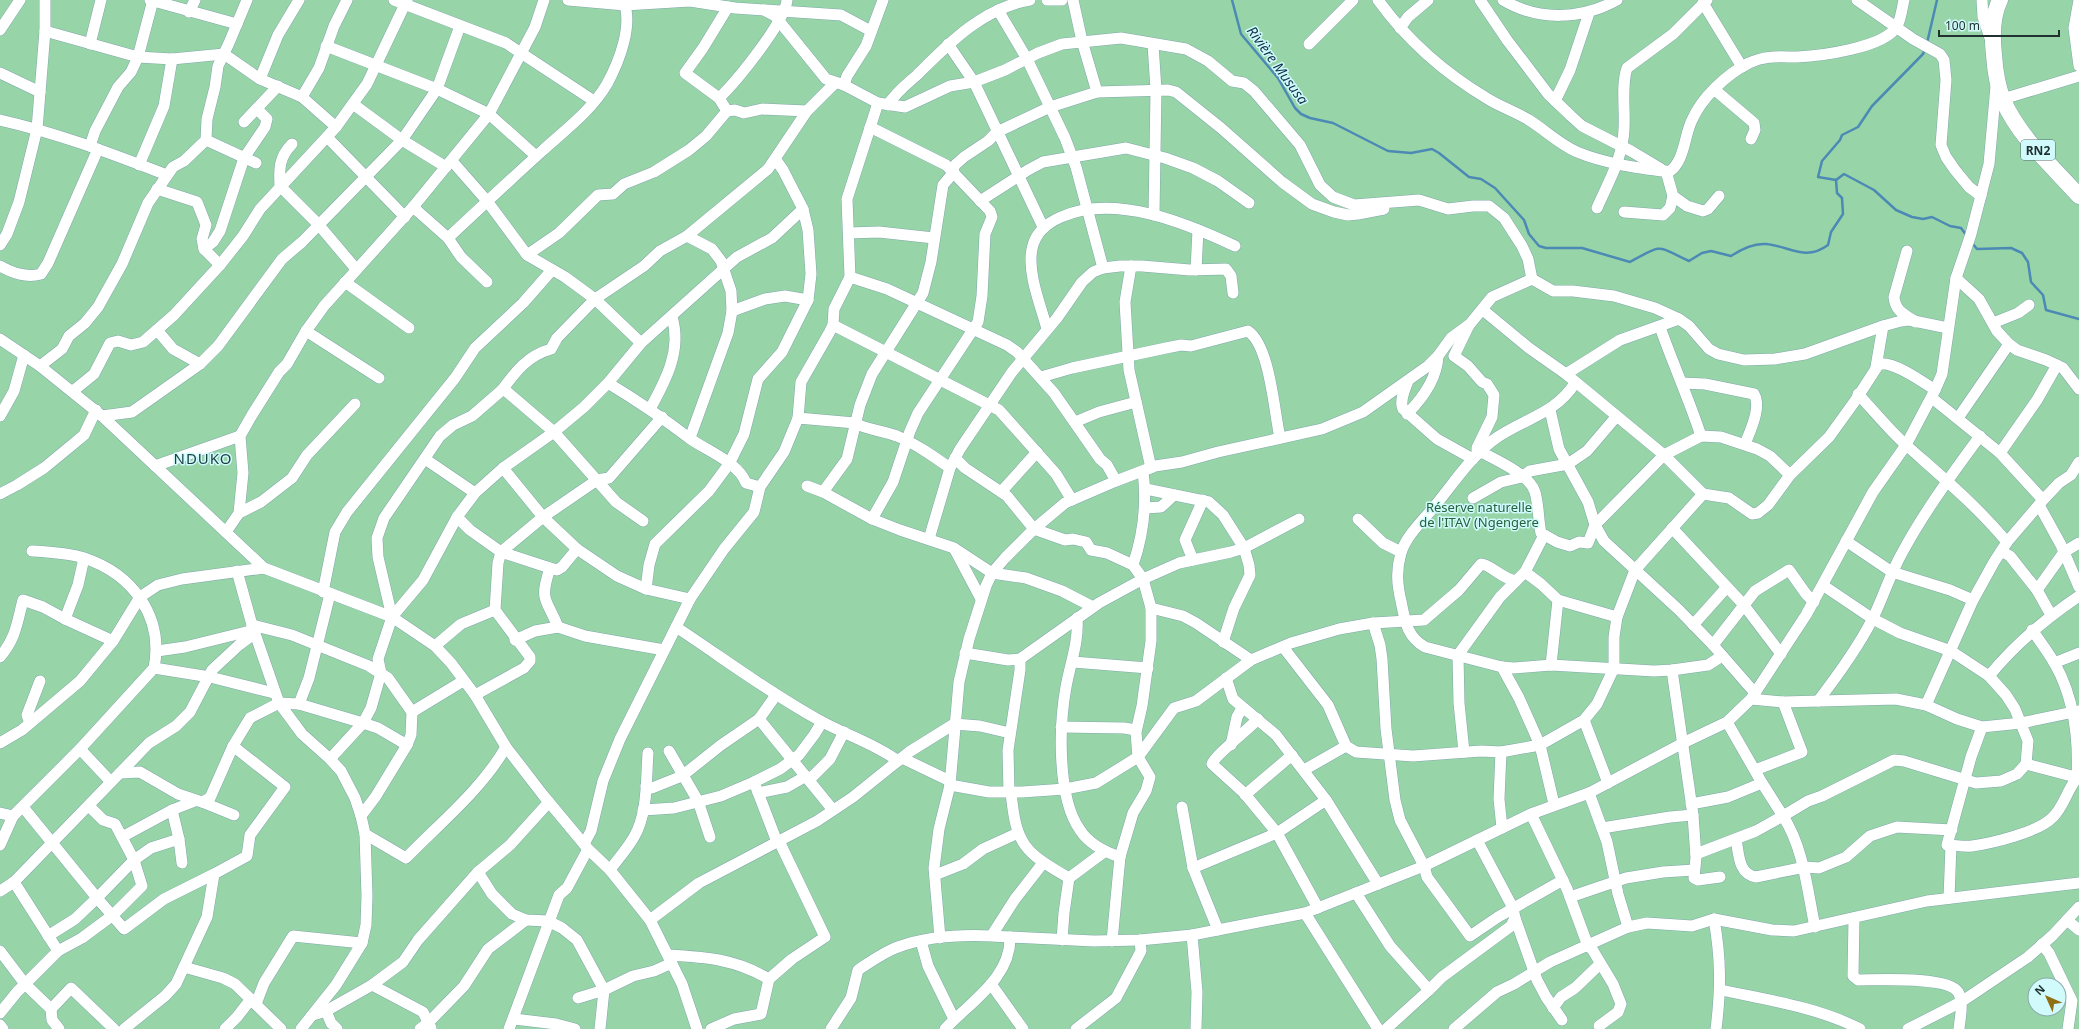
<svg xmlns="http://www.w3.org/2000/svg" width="2079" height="1029" viewBox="0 0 2079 1029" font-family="'Noto Sans',sans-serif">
	<rect width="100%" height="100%" fill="#c3eced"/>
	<path fill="#97d5a9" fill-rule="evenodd" d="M0,0h2079v1029h-2079zM2035,985h24v24h-24z"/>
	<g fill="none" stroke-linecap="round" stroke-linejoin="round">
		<g stroke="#4c89b4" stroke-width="2.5">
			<path d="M1232,0l9,34 37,44 17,30 6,6 9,4 23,5 55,28 23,2 21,-4 7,4 30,24 12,2 14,9 29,32 5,14 10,12 7,2h36l48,14c34,-19 26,-16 59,-1l13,-8 9,-2 20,5c9,-6 23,-13 35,-12 24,2 39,18 62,1l3,-13 12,-18 -1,-16 -5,-5 -1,-13"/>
			<polyline points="1927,43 1937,0"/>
			<polyline points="1836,180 1844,174 1874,190 1896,210 1912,217 1923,219 1932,217 1950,226 1961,228 1967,236"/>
			<polyline points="1836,180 1818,177 1822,161 1840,140 1842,135 1858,127 1872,106 1923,54 1925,49"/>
			<polyline points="1972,243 1977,249 2011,248 2022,253 2028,262 2031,282 2043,295 2046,310 2079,319"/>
		</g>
		<g stroke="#80a8a9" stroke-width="12">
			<g id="minor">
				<polyline points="150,0 237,24"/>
				<polyline points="394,0 506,43 594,101"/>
				<polyline points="568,0 625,5 690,1 735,8 841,15 871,31"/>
				<polyline points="1047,0 1062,0"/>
				<polyline points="1073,0 1082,41 1097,92"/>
				<path d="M1378,0c29,40 68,74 110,99 13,8 28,13 41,21 16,10 30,24 48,32 29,12 61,16 92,20 16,-11 15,-36 23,-52 10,-23 35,-46 57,-57 17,-8 31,-6 48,-6 22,-1 88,-9 100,-31 4,-7 5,-18 7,-26"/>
				<polyline points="1480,0 1507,40 1548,94 1571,116 1582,126 1631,151 1661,169"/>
				<path d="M1503,0c35,21 78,20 114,0"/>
				<polyline points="1857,0 1913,39 1940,54 1944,60 1946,80 1941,145 1946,157 1955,170 1969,187 1981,196"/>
				<polyline points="1982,0 1983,17 1990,38"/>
				<polyline points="2079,0 2074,28 2079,66"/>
				<polyline points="1703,3 1742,67"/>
				<polyline points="764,10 775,16 826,79 844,85 878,103 905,107 950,86 974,82 1005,70 1038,53 1062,44 1121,38 1186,49 1208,61 1232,81 1244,83 1254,91 1300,145 1320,185 1333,197 1354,205 1419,200 1448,209 1473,206 1489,206 1504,218 1522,246 1528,259 1532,279"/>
				<polyline points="998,10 1027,59 1065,138 1076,167 1103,268"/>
				<polyline points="189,12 195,0"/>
				<polyline points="1400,28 1408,17 1428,0"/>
				<polyline points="0,30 20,0"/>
				<polyline points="45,31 138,57 172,59 224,54 260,79 302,97 336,127"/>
				<polyline points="90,44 101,0"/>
				<polyline points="948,44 974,82 1043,227"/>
				<polyline points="1153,44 1156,90 1154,215"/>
				<polyline points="1309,44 1353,0"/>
				<polyline points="326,46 437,89 489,114 536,156"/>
				<polyline points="0,73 40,92"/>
				<polyline points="260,79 278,35 299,0"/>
				<polyline points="844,85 847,76 866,46 883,0"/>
				<polyline points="1715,90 1754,123 1755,130 1751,139"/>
				<polyline points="302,97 319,68 334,26 347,0"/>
				<path d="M719,98c17,-16 66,-76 68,-98"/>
				<polyline points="2003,99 2079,76"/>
				<polyline points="1555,101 1570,70 1589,13"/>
				<polyline points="353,104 402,140 446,167"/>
				<path d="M888,105c7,-12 19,-21 29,-30 32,-32 66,-67 113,-75"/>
				<polyline points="727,111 719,98 685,73 703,48 728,7"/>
				<path d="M0,120c58,13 112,34 167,55"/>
				<polyline points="244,122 278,86"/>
				<polyline points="870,127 946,165 990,211 992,217 985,234 982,296 978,322 918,413 910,431 893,482 872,519"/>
				<polyline points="327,137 405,217"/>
				<polyline points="206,140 256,163"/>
				<path d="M292,144c-13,13 -13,25 -12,42l38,38 38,45"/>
				<polyline points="90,146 95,131 118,87 131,72 138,57 153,0"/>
				<polyline points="452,161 487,201 527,255 565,277 595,299 641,343"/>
				<polyline points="139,165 164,106 172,59"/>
				<polyline points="953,170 955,165 964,157 988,141 997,132 1050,107 1097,92 1168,90 1176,92 1221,128 1282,182 1312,204 1334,212 1348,215 1358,214 1384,209"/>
				<polyline points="1666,171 1673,196 1687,206 1703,211 1708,209 1719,196"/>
				<polyline points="157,189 197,202 206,225 202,239 204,249 220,265"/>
				<polyline points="980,201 1028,170 1043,162 1126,148 1165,158 1193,168 1218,181 1249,203"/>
				<polyline points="413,207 448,238 461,257 487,282"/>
				<path d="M1597,208c10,-23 22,-43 26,-69 4,-21 -3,-51 4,-71l46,-34 34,-34"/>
				<polyline points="1624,212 1663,215 1670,208 1673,196"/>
				<polyline points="849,233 879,232 934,238"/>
				<polyline points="687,236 712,249 721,261 731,291 732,311 728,333 690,438"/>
				<path d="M448,238c31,-29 62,-58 94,-87 22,-20 50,-41 65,-67 12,-22 27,-60 16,-84"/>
				<polyline points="0,245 7,234 19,202 37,129 45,31 45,0"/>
				<polyline points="204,249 213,242 220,231 244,158 265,127 267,119 257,109"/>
				<path d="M1907,251l-13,46c1,14 11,18 22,25"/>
				<polyline points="527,255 559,233 598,195 613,194 624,184 654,172 689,150 706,136 727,111 735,110 744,113 762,109 807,111"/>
				<path d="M0,266c13,7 26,12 41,8l7,-11 50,-114"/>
				<polyline points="1131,266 1125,302 1129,370 1151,468"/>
				<polyline points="1196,270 1198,230"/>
				<polyline points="850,277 887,289 1007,345 1017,352 1054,393 1100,459 1107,465 1116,481"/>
				<polyline points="1956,278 1979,299 1997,331 2009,344 2017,350 2046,360 2063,368 2079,389"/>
				<polyline points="345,282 409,328"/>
				<polyline points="1483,310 1529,348 1566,374 1664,455 1703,494"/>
				<polyline points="732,311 765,299 785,296 808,300"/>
				<polyline points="1993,323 2018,313 2029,305"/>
				<polyline points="833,325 999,410 1056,474 1072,500"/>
				<polyline points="1469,325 1454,356 1468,366 1482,382 1487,384 1494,395 1492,417 1477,448 1477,454"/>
				<path d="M1660,327c13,37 29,72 41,109"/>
				<path d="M1047,329c-6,-23 -20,-56 -15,-80 3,-16 15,-26 29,-32 53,-24 125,6 174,29"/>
				<polyline points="157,330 173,349 200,364"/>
				<polyline points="306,331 379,378"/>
				<polyline points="0,339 40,366 102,416 264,568 392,617 435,646 451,663 475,695 506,747 543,795 588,849 610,870 650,920 682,984 697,1029"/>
				<polyline points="40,366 62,349 69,336 85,323 98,307 122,264 148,203 173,167 184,161 206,140 207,119 215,87 218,66 229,43 247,0"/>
				<polyline points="1876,367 1883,326"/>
				<polyline points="1566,374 1620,340 1679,319"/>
				<path d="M1041,377l31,-9 94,-20 15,-3 10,1 57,-15c22,15 26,80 32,107"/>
				<path d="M1408,381c-3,8 -9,20 -5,28l34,30 36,20"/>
				<path d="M608,383c28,17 55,35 81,55 18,13 49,24 57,45l14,4"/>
				<path d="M1575,383c-21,33 -54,36 -83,58 -23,18 -39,43 -58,66 -11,13 -28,29 -33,46 -5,17 -4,31 0,48 4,19 5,35 24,46l77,20 12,1 37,-3 103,6 18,-1 36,-5 14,-9"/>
				<path d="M1682,383l23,1 49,10c8,13 -4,37 -9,50"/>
				<polyline points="73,391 94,374 110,343 118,341 131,345 143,342 174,315 220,265 243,236 260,209 336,127 367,84 407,0"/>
				<path d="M1858,394c16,17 31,36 48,51 36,32 70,60 101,97"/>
				<polyline points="1932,398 2000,453 2043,500"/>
				<path d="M650,409c16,-29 32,-59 22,-92"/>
				<polyline points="1550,410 1559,449 1588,502 1595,525 1604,541 1679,610 1713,645 1755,693"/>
				<path d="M1407,414c16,-16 30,-35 31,-58"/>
				<polyline points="0,416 14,391 24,355"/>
				<polyline points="102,416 132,412 200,364 218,346 282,259 302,242 402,140 437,89 460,26"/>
				<path d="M798,418l57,5c9,6 29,8 42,13 19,8 36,20 53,32"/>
				<polyline points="1958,418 2009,344"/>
				<polyline points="1075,422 1099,412 1136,402"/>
				<path d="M1481,452c15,8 49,23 54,40 4,14 3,28 6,41l16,9 13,4 9,-4 9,1 7,-18 69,-70 37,-19 20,1 36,12 13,7 20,19"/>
				<polyline points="2000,453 2037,400 2057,365"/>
				<polyline points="955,458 965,468 1007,496 1034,529 1065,540 1073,539 1086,542 1091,550 1107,553 1133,565 1143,579 1151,608 1151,641 1142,706 1136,732 1138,757 1150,777 1146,791 1133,813 1120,857 1112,941"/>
				<polyline points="425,459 475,493"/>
				<polyline points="155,466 240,436"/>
				<polyline points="503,468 543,517 577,549 617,576 646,589 690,599"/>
				<polyline points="807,486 823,492 872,519 900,530 954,548 992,573 1026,578 1062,591 1093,607"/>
				<polyline points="1146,489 1209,502 1223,515 1244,548 1249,565 1250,575 1234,608 1223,642"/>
				<polyline points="823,492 847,459 860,405 872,374 923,293 931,262 943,185 954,172"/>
				<polyline points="1001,492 1037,452"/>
				<polyline points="0,494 17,485 44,468 72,445 84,435 96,410"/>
				<polyline points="1473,498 1501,482 1522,477 1530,471 1568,464 1587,451 1616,417"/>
				<polyline points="2039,505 2061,545 2079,587"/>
				<polyline points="1145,508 1161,507 1174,495"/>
				<polyline points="239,513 261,502 292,478 307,455 355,404"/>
				<polyline points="457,517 470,530 501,552 550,568"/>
				<polyline points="1358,519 1383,543 1401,552"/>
				<path d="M643,521l-27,-19 -62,-70 -48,-41 -4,-1c14,-19 25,-34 49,-41l6,-11 38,-39 49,-33 16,-15 27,-15 81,-67 39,-58 28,-28"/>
				<polyline points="1672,528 1743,604 1781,654"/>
				<polyline points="226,532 239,513 243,473 240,436 252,415 279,372 287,364 306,331 324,306 413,207 489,114 535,27 544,0"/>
				<polyline points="929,539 950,468 960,449 1012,372 1057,318 1082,282 1093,272 1103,268 1120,266 1142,266 1190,270 1226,269 1231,276 1233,293"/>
				<polyline points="1846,541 1892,572 1950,590 1973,600"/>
				<polyline points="955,550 981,599"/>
				<polyline points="2001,551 2010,556 2037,590 2064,552 2079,543"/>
				<polyline points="1193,560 1185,540 1203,500"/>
				<path d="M1133,565c11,-32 14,-62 10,-94"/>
				<polyline points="237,571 252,625 279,703 302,734 330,759 341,771 355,798 361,816 365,834 367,896 366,925 362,943 336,985 301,1029"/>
				<polyline points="1525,572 1541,584 1558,600 1617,617"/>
				<polyline points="646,589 649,565 655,544 709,491 729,464 744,434 758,379 782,352 808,300 811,274 808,230 803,209 783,170 776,160"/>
				<polyline points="2037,590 2051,615"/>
				<polyline points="323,592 335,532 347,512 455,378 475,348 523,303 552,270"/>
				<polyline points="1151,608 1183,616 1196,623 1251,660"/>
				<polyline points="392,617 378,557 377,538 384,518 440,436 453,425 472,416 502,390"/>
				<path d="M1077,618c2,24 -7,46 -11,69 -7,38 -9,111 14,143 9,14 25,22 40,27"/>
				<polyline points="65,619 78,585 84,558"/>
				<polyline points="1373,623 1380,645 1382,659 1386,729 1395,800 1400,820 1424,866 1427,877 1470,936 1498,917 1563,880"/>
				<polyline points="252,625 292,635 369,666 388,678 412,712 411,735 407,745 376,796 361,816"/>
				<polyline points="1693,625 1727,587"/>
				<path d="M558,627c-12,-30 -19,-25 -8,-59l7,2 5,-3 15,-18"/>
				<path d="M676,627c47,31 92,65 141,92 26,15 57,24 81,42"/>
				<polyline points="515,640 535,631 558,627 585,636 664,650"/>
				<polyline points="1713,645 1755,591 1789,570 1806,594 1814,602"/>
				<polyline points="435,646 461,624 495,610"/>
				<path d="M1283,647l45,58 18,41 10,6 57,4 68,-5 20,1 39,-7 44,-25 13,-16 17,-36v-31l3,-20 18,-47 68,-76 26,4 23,16 6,-1 10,-8 22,-30 39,-38 26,-36 24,-37c15,-3 44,18 56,26"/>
				<polyline points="157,651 185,647 254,630"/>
				<polyline points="965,653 1008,660 1020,659 1099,603 1143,579 1179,563 1231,552 1244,548 1299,519"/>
				<path d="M0,657c16,-19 17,-34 23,-57l20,7 22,12 48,22"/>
				<polyline points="1073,662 1148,668"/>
				<polyline points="2054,663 2079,653"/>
				<polyline points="1551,665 1558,600"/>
				<polyline points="1502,667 1519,698 1540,745 1554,804"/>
				<polyline points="154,668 210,677 274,693"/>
				<polyline points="1672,670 1693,815 1696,857 1694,878 1698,880 1720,877"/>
				<path d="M1989,676c26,-32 56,-57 90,-80"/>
				<polyline points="1226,678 1233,699 1276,735 1326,800 1378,884"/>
				<polyline points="475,695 524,668 530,661 530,657 495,610 498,563 501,552 543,517 597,480 609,478 662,417"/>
				<polyline points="1751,699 1783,702 1896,699 1926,705 1957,719 1982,727 2021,723 2079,711"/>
				<path d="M1818,701c20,-26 39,-52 54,-81 11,-22 18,-46 30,-67 22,-41 50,-79 78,-117"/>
				<polyline points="299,704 309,678 330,594"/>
				<polyline points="1926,705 1973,600 1994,562 2007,542 2043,500 2059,483 2071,475 2079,462"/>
				<polyline points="412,712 463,681"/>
				<polyline points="759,719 833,810"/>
				<path d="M1258,719c-8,9 -44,37 -46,45l32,29 33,40 41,75"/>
				<polyline points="1584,720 1608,783"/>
				<polyline points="1727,722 1762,783 1783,816 1808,801 1822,796 1894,760 1904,761 1976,783 2001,781 2017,774 2026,764 2028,741 2015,709 2006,695 1989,676 1951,651 1900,633 1873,619 1824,586"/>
				<polyline points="30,723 27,715 40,681"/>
				<polyline points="1061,727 1124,728 1136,730"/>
				<path d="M1982,727l-11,30 -24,88c8,0 17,2 25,1 21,-3 67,-14 81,-29 11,-11 14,-27 24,-39 2,-39 -3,-80 -22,-114 -7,-12 -15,-23 -23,-34"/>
				<polyline points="0,743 22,730 80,681 113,641 140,597 158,585 182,579 264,568"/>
				<polyline points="1231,745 1237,717 1242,708"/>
				<polyline points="80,749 111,782"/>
				<polyline points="669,751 698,801 710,837"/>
				<polyline points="1464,752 1459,703 1458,655 1500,597 1525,572 1544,535"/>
				<polyline points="1501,752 1499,799 1502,828"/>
				<polyline points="902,758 950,781"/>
				<polyline points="330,759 363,723 371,708 381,673 378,659 392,617 423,580 457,517 475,493 503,468 554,432 584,407 608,383 641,343 737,257 772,238 803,209"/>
				<polyline points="2026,764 2079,778"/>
				<polyline points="1304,770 1346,746"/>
				<polyline points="1755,770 1802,752 1783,702"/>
				<polyline points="120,773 140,772 178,794 202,802 210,798 233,746 250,718 279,703 299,704 363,723 378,728 407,745"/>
				<polyline points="809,780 830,759 844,732"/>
				<polyline points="754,782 777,842"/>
				<path d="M950,785l39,7h33l43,-3 31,-6 42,-26 36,-49 22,-7 55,-41 40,-17 48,-14 34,-6 51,-3 35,-30 22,-26c9,0 21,15 35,17"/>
				<polyline points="646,786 652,788 682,776 721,745 759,719 776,695"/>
				<polyline points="1009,792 1008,750 1020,670 1020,659"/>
				<path d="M1011,792c5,53 13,60 58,86"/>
				<polyline points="758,793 787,787 806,776"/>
				<polyline points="1589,793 1607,842 1618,894 1628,927"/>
				<polyline points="1245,795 1292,755"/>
				<polyline points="202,802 234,815"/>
				<polyline points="1691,804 1728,797 1762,783"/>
				<polyline points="23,807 97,898 75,919 48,936"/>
				<polyline points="1182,807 1193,868 1218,930"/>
				<polyline points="172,810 179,839 182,863"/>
				<polyline points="643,810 674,808 721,796 754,782 780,769 799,755 814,735 822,722"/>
				<polyline points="0,813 13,816"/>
				<polyline points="1531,814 1567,889 1588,946 1592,949 1613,984 1621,1004 1618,1012 1599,1026"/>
				<polyline points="1602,828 1670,817 1693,815"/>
				<path d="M365,834l41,24c35,-36 75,-68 100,-111"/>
				<polyline points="122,837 172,810 195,801"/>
				<polyline points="179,839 151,848 134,860 97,898 124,929 164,899 214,874"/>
				<path d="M1736,839c3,15 2,35 20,38l49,-10 14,1 27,-11 24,-21 27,-9 55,3"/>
				<polyline points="584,844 591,831 603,781 620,739 690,599 724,549 754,512 760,487 784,452 798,418 801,382 829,333 833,325 834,309 850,277 847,199 878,103"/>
				<path d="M0,845l13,-29 67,-67 74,-81c10,-51 -21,-94 -70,-110 -16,-5 -35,-6 -52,-7"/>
				<path d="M1696,854l60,-23 27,-15c21,33 24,73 32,111"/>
				<polyline points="1193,868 1277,833 1326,800"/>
				<path d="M610,870c8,-11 17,-21 24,-33 14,-24 12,-57 14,-84"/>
				<polyline points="478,872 492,894 512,914 526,920 548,921 562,928 577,940 604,990 600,1029"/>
				<polyline points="935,875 963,864 983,849 1018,833"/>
				<polyline points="14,882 58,951"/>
				<polyline points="0,891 14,882 149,743 176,726 190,712 212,670 239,645 255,633"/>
				<polyline points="1356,893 1390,946 1429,990 1386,1029"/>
				<polyline points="1570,897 1626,878 1663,872 1694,870"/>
				<polyline points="1949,898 1951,845"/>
				<polyline points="1305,913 1378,1029"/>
				<polyline points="1515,918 1537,980 1546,997 1562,1020"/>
				<path d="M1854,918l-1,58 5,4c19,0 90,-4 100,12 6,10 2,26 1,37"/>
				<path d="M1714,919c7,40 7,70 2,110"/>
				<polyline points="650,920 699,883 817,821 853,797 909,752 954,724 980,726 1010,733"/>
				<polyline points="2067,920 2079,930"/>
				<polyline points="992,935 1015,899 1043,863"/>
				<polyline points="1192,935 1197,992 1196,1029"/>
				<polyline points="940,938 934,868 939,829 950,785 959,682 969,639 986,586 992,573 1005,558 1034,529 1065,503 1116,481 1155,466 1182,462 1218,452 1322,429 1363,412 1428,366 1438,356 1451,338 1470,324 1492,297 1532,279 1553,291 1573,291 1614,296 1655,308 1679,319 1689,326 1709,349 1718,354 1744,360 1775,359 1805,354 1883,326 1901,321 1909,320 1948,328"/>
				<polyline points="1062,940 1064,913 1069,878 1104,852"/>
				<polyline points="921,941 928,966 954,1019"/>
				<polyline points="2042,944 2049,953 2072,1001 2068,1029"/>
				<polyline points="0,951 25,984 51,1009 52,1020 59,1029"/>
				<path d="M668,955c38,2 67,4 101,24"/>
				<polyline points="184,967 223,978 235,984 281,1029"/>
				<polyline points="991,984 1023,1029"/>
				<polyline points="372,985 423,1012 431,1028"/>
				<polyline points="1429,990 1442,977 1511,926 1515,918 1513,908 1477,840"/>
				<path d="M1721,990c46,10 96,17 139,39"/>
				<polyline points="578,998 604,990 633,976 654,971 672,963"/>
				<polyline points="256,1004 264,983 293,936 362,943"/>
				<polyline points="1553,1008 1561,997 1575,988 1600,964"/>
				<polyline points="51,1009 71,988 114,1029"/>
				<polyline points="326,1011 331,1023 337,1029"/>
				<polyline points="0,1013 17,992 58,951 82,938 113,915 142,886 134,860 115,824 103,820 89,806"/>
				<polyline points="313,1015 326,1011 372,985 403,962 418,940 478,872 510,845 549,802"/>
				<polyline points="514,1019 556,1024 575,1029"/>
				<polyline points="0,1025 3,1029"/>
				<polyline points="124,1029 165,996 176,984 207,917 214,874 247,856 250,835 285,787 233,746"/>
				<polyline points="225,1029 237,1017 251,999"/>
				<polyline points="420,1029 428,1023 464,986 488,949 526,920"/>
				<polyline points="509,1029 559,895 567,888 588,849"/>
				<polyline points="711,1029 734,1019 761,1014 769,979 792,959 825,937 779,841"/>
				<path d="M831,1029l20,-31 7,-28c12,-8 26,-18 40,-23 34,-13 76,-13 112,-10"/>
				<path d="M945,1029c25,-27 66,-51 65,-92l84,4 46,-1 52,-5 113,-22 119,-47 107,-52 58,-21 94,-50 44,-21 24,-23 55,-84 67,-123 33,-47 29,-55 7,-16 14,-96 15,-44 18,-70 7,-78"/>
				<polyline points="1076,1029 1116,998 1141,951 1140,940"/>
				<polyline points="1454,1029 1497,992 1514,984 1550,962 1628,927 1647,923 1692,926 1714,919 1772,930 1794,931 1927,901 2079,883"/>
				<polyline points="1908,1029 1961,1002 2028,957 2053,935 2079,907"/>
			</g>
		</g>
		<g stroke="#80a8a9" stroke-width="17">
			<path id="highway" d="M2000,0c-8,16 -8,37 -6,55 1,15 3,30 9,45 16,37 49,66 76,96"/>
		</g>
		<use href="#minor" stroke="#fff" stroke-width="11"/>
		<use href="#highway" stroke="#fff" stroke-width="16"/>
	</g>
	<g text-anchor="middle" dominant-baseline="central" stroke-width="3" stroke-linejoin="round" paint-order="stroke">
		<rect fill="#d0fafb" stroke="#566d6e" stroke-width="1" x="2021" y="140" width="34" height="20" rx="3"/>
		<g font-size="12" font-weight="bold" fill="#213132">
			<text x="2038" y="150">RN2</text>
		</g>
		<g font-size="13" fill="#24623b" stroke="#d0fafb">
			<text x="1479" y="507">Réserve naturelle<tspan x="1479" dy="15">de l'ITAV (Ngengere</tspan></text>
		</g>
		<g font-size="14" font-style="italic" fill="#0f314a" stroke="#d0fafb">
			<text transform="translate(1278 65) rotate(54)">Rivière Mususa</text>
		</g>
		<g font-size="15" letter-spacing="1" fill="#193f41" stroke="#d0fafb">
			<text x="203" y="458">NDUKO</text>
		</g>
	</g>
	<g transform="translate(2047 997) rotate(315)"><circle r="19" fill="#d0fafb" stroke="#8aaaab"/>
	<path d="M0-3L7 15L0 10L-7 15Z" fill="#916f15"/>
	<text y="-6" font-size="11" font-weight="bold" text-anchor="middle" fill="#213132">N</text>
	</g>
	<path d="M1939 30v6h120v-6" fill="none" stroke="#213132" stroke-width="2"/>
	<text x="1945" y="30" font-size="12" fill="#213132" stroke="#d0fafb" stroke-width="3" paint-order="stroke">100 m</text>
</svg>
